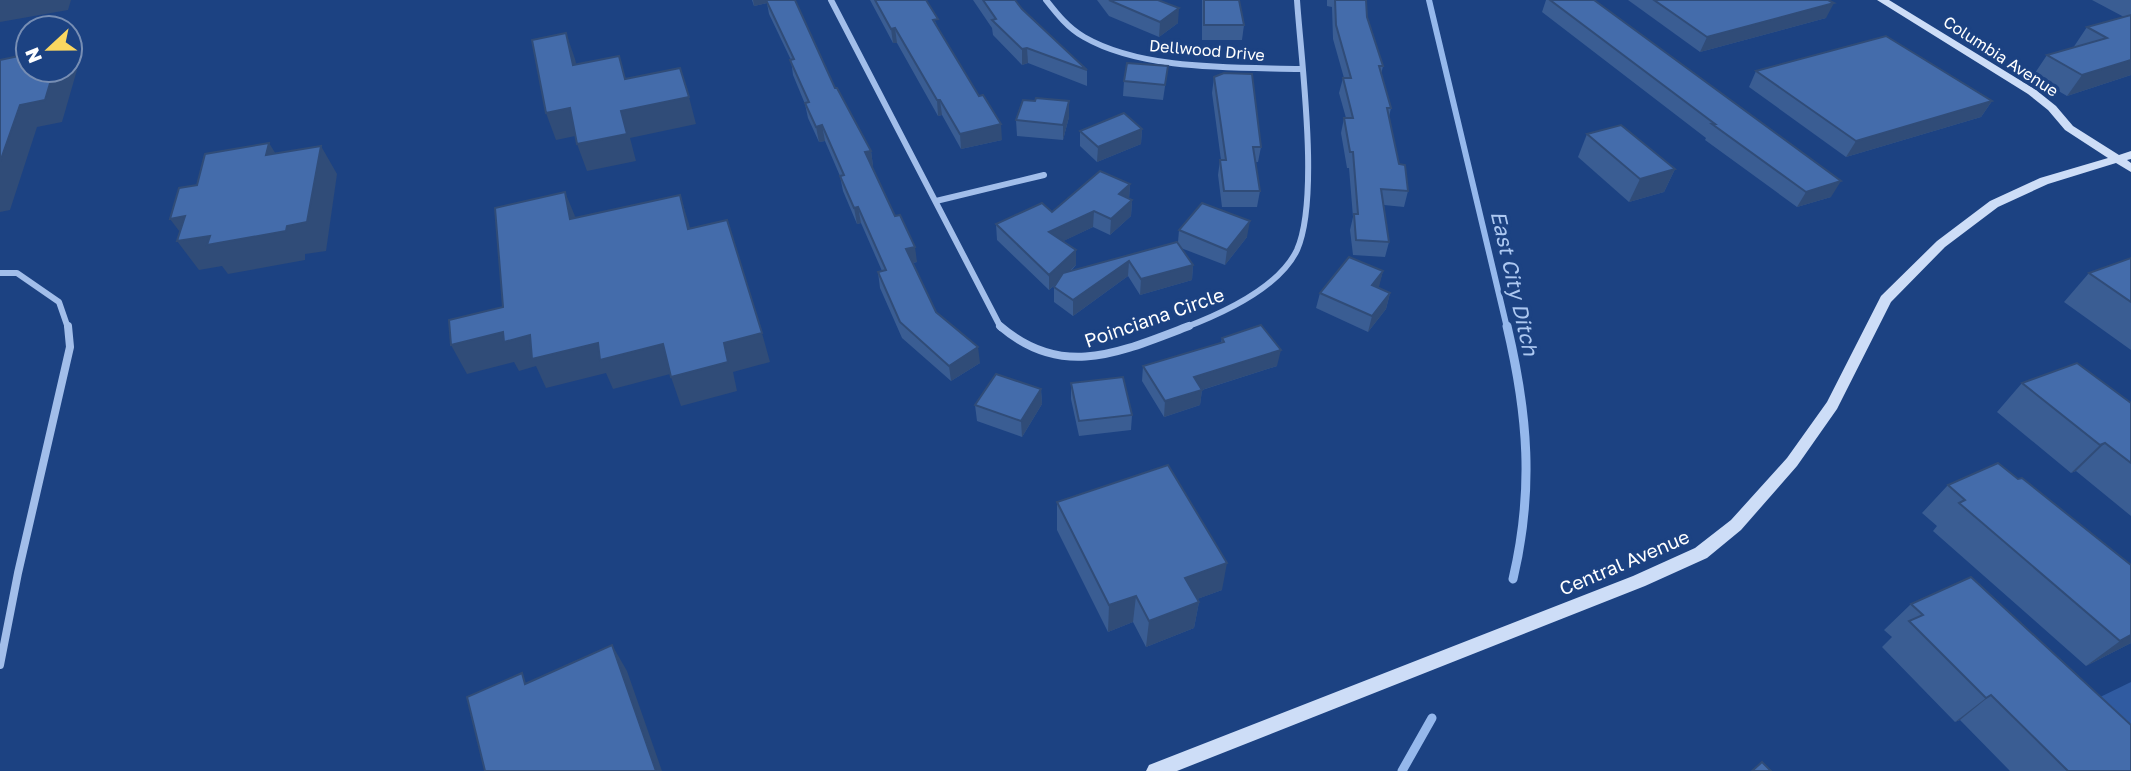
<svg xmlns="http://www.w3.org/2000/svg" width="2131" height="771" viewBox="0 0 2131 771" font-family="'Golos Text',sans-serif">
	<rect width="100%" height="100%" fill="#1c4282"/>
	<polygon fill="#305ba1" points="2131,682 2131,757 2092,701"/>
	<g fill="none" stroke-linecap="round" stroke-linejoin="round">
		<polyline stroke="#95b8ec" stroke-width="6" points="1429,0 1507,328"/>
		<g stroke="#95b8ec" stroke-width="9">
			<path d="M1507,326c21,89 27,164 6,253"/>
			<polyline points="1402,771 1432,718"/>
		</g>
		<g stroke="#a2beea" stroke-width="6">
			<polyline points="831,0 1001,328"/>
			<path d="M1046,0c11,14 22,28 38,37 59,34 151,30 217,32"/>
			<polyline points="936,201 1044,175"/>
			<polyline points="0,273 17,273 59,302 68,328"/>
			<path d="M1184,328c37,-14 95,-40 113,-78 23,-52 4,-190 0,-250"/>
		</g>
		<g stroke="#a2beea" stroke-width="8">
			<path d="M1000,326c63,54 120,26 189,0"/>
			<polyline points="0,665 18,573 70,347 68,326"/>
		</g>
		<polygon fill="#cdddf7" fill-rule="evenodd" points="1877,0 1889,0 2036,90 2056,106 2073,126 2119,155 2131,151 2131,159 2127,160 2131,163 2131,172 2116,163 2048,184 1998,207 1945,247 1891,302 1837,409 1797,466 1741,530 1707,558 1645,586 1177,771 1146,771 1149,765 1633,576 1695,548 1731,520 1787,458 1827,402 1881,296 1937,241 1990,201 2040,178 2108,158 2065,130 2048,110 2028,94"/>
	</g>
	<g fill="#3a5d93">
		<polygon points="752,0 795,0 835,88 871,151 873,166 871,167 917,262 913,263 936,312 980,363 951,381 902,338 880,288 878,272 882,271 861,223 857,224 843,191 840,176 825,141 819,142 808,118 805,104 793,75 791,60 769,14 767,3 754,6"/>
		<polygon points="870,0 926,0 938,28 1002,140 961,149 942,115 938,116 897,43 893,43"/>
		<polygon points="973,0 1015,0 1022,9 1087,70 1087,86 1028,63 1022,65 993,35 992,28"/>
		<polygon points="1097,0 1158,0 1178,23 1159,37 1109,16"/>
		<polygon points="1202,0 1239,0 1244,25 1242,40 1202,40"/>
		<polygon points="1327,0 1366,0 1367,17 1383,66 1381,75 1391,108 1389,117 1399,164 1408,191 1404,207 1384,205 1389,242 1385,257 1353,255 1350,230 1353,217 1349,168 1347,168 1341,133 1344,118 1346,118 1339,93 1343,78 1344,78 1333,39 1332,7 1327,6"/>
		<polygon points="1546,0 1594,0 1831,197 1797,207 1705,140 1706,138 1542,12"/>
		<polygon points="1628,0 1828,0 1826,18 1700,52"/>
		<polygon points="2092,0 2131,0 2131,75 2067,96 2033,76 2047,55 2073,48 2087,27 2124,17"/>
		<polygon points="1168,66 1163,100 1123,96 1124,81"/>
		<polygon points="1756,71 1992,101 1981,117 1846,157 1749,87"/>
		<polygon points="1214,77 1261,147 1258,162 1255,162 1260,191 1257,207 1222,207 1218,175 1220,160 1221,160 1212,93"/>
		<polygon points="1069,117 1063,140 1017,136 1016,120"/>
		<polygon points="1142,129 1141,144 1097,162 1080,146 1080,131"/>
		<polygon points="1587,134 1675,169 1664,192 1629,202 1578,157"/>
		<polygon points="1130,184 1129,199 1132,200 1131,216 1110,235 1093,227 1063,241 1076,250 1076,265 1071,271 1178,242 1179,230 1247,237 1225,265 1181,248 1193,265 1192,280 1140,295 1128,276 1073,316 1054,302 1054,287 1055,285 1049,290 997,240 996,224 1052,212"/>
		<polygon points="2131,258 2131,350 2064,302 2089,273"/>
		<polygon points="1383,271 1378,288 1390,293 1386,309 1368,332 1316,308 1320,293"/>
		<polygon points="1222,338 1277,366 1202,390 1200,405 1164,417 1142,381 1143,366 1221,343"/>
		<polygon points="1071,383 1132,415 1131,430 1079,436 1071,399"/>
		<polygon points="2022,383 2131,403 2131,516 2076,471 2071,473 1997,412"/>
		<polygon points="1041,389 1042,404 1022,437 977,421 975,405"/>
		<polygon points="1948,485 2131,643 2086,666 1933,531 1937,526 1922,513"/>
		<polygon points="1057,502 1222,590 1197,599 1199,602 1194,628 1146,647 1133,622 1108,632 1057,530"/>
		<polygon points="1911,604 2131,771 2010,771 1960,720 1955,722 1882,647 1892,637 1884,630"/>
	</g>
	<g fill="#304c78">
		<polygon points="0,0 71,0 68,10 0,22"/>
		<polygon points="753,0 766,0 767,3 754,6"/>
		<polygon points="1834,3 1826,18 1700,52 1707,37"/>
		<polygon points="1179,8 1178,23 1159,37 1160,22"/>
		<polygon points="895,28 897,43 893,43 891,29"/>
		<polygon points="566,33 575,59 583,92 573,65"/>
		<polygon points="1027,48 1028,63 1022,65 1022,49"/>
		<polygon points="2131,60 2131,75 2067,96 2082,75"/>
		<polygon points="70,61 77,70 62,122 37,127 10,210 0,212 0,162 20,105 54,70 70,70"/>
		<polygon points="689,97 696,124 630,138 636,161 587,171 577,144 621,111"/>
		<polygon points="937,100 940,100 942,115 938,116"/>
		<polygon points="1069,101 1069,117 1063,140 1063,125"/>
		<polygon points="1992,101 1981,117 1846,157 1856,141"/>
		<polygon points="570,108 580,135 556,140 546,113"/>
		<polygon points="1001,124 1002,140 961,149 960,134"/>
		<polygon points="822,125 825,141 819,142 816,127"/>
		<polygon points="1142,129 1141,144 1097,162 1098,147"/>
		<polygon points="269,143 287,172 266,155"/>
		<polygon points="321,146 337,174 326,251 305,254 305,260 228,274 222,266 199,270 177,241 186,240 170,219 185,216"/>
		<polygon points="871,151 873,166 867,168 865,152"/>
		<polygon points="1675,169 1664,192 1629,202 1640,179"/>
		<polygon points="1841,181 1831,197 1797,207 1806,192"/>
		<polygon points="1130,184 1129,200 1119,194"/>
		<polygon points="565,192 577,221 570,219"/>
		<polygon points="680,195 689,224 697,258 688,229"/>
		<polygon points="1132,200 1131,216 1110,235 1111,219"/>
		<polygon points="858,207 861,223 857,224 854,208"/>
		<polygon points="1094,211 1093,227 1049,248 1049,232"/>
		<polygon points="1250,221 1247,237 1225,265 1227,250"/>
		<polygon points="915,247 917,262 908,264 906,249"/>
		<polygon points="1076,250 1076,265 1049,290 1049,275"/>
		<polygon points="1129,261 1128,276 1073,316 1073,300"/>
		<polygon points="1193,265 1192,280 1140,295 1141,279"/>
		<polygon points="1383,271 1379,287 1368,301 1372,285"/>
		<polygon points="1390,293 1386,309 1368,332 1372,316"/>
		<polygon points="503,332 598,343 663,344 674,373 613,389 606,373 546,388 536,366 519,371 514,362 467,374 451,345"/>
		<polygon points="762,333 770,362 733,372 737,391 681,406 671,377 724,343"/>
		<polygon points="978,347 980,363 951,381 949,366"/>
		<polygon points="1281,350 1277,366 1192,393 1194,377"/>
		<polygon points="1041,389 1042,404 1022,437 1021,421"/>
		<polygon points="1202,390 1200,405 1164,417 1165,401"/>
		<polygon points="2105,443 2076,471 2071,473 2100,445"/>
		<polygon points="1227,563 1222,590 1181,605 1185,578"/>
		<polygon points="1136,596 1133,622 1108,632 1109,605"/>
		<polygon points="1199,602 1194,628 1146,647 1149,621"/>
		<polygon points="2131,635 2131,643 2086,666 2120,641"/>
		<polygon points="612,645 627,671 662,771 656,771"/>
		<polygon points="1991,695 1960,720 1955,722 1986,698"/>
	</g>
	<g fill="#446cab" stroke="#304c78" stroke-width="2">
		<polygon points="766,0 795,0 835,88 837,88 871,151 865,152 895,216 900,215 915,247 906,249 936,312 978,347 949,366 900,322 878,272 886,270 858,207 854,208 840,176 844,175 822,125 816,127 805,103 809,102 790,60 794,59"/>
		<polygon points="875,0 926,0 938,19 933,20 979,96 983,95 1001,124 960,134 940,100 937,100 895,28 891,29"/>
		<polygon points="983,0 1015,0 1022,9 1087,70 1027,48 1022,49 992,20 996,19"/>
		<polygon points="1109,0 1158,0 1179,8 1160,22"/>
		<polygon points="1204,0 1239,0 1244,25 1204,25"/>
		<polygon points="1335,0 1366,0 1367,17 1383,66 1379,66 1391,108 1387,108 1399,164 1405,165 1408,191 1381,189 1389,242 1356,240 1354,214 1358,214 1353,152 1350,152 1344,118 1353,118 1343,78 1351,78 1336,25"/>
		<polygon points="1550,0 1594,0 1841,181 1806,192 1712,124 1715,124"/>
		<polygon points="1654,0 1828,0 1834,3 1707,37"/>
		<polygon points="2131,15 2131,60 2082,75 2047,55 2107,38 2087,27"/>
		<polygon points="566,33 573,65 619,56 625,79 680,68 689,97 621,111 627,134 577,144 570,108 546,113 532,40"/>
		<polygon points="1886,36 1992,101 1856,141 1756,71"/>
		<polygon points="28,54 28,70 54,70 45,100 20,105 0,162 0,60"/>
		<polygon points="1127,63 1168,66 1165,85 1124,81"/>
		<polygon points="1224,73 1252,74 1261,147 1253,147 1260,191 1224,191 1220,160 1226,160 1214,77"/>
		<polygon points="1036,98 1069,101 1063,125 1016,120 1023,100 1035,101"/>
		<polygon points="1124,113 1142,129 1098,147 1080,131"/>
		<polygon points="1621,125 1675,169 1640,179 1587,134"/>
		<polygon points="269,143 266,155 321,146 307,222 287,226 286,231 207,245 210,236 177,241 185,216 170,219 179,188 197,185 205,154"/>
		<polygon points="1100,171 1130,184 1119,194 1132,200 1111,219 1094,211 1049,232 1076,250 1049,275 996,224 1042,203 1052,212"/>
		<polygon points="565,192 570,219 680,195 688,229 727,220 762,333 724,343 728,362 671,377 663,344 600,360 598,343 532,359 530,335 504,342 503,332 451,345 449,320 503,307 495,208"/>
		<polygon points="1202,203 1250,221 1227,250 1179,230"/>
		<polygon points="1177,242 1193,265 1141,279 1129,261 1073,300 1054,287 1063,273"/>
		<polygon points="1349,257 1383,271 1372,285 1390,293 1372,316 1320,293"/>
		<polygon points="2131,258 2131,302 2089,273"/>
		<polygon points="1261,325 1281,350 1194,377 1202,390 1165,401 1143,366 1224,342 1222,338"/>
		<polygon points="2077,363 2131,403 2131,463 2105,443 2100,445 2022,383"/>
		<polygon points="996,374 1041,389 1021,421 975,405"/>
		<polygon points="1123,377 1132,415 1079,421 1071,383"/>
		<polygon points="1998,463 2018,479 2022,478 2131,565 2131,635 2120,641 1959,503 1965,500 1948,485"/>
		<polygon points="1168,465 1227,563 1185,578 1199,602 1149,621 1136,596 1109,605 1057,502"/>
		<polygon points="1971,577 2131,725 2131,771 2068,771 1991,695 1986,698 1909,621 1923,615 1911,604"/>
		<polygon points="612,645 656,771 485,771 467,697 522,673 525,684"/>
		<polygon points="1762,762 1771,771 1752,771"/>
	</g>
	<g text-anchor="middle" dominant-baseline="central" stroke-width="7" stroke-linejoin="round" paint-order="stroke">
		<g font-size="16" fill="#fff" stroke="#1c4282">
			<text transform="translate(1207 50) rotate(5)">Dellwood Drive</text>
			<text transform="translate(2001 56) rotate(33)">Columbia Avenue</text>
		</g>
		<g font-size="19" fill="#fff" stroke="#1c4282">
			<text transform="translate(1154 317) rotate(-19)">Poinciana Circle</text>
			<text transform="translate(1624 562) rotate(-23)">Central Avenue</text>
		</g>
		<g font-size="21" font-style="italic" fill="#adc8f1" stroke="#1c4282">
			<text transform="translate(1515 283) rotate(77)">East City Ditch</text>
		</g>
	</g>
	<g transform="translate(49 49) rotate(248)"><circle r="33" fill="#1c4282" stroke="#778eb4" stroke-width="2"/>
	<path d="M0-5L12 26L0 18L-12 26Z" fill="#fad760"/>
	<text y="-10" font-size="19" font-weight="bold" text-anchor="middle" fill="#ffffff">N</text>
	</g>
</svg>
